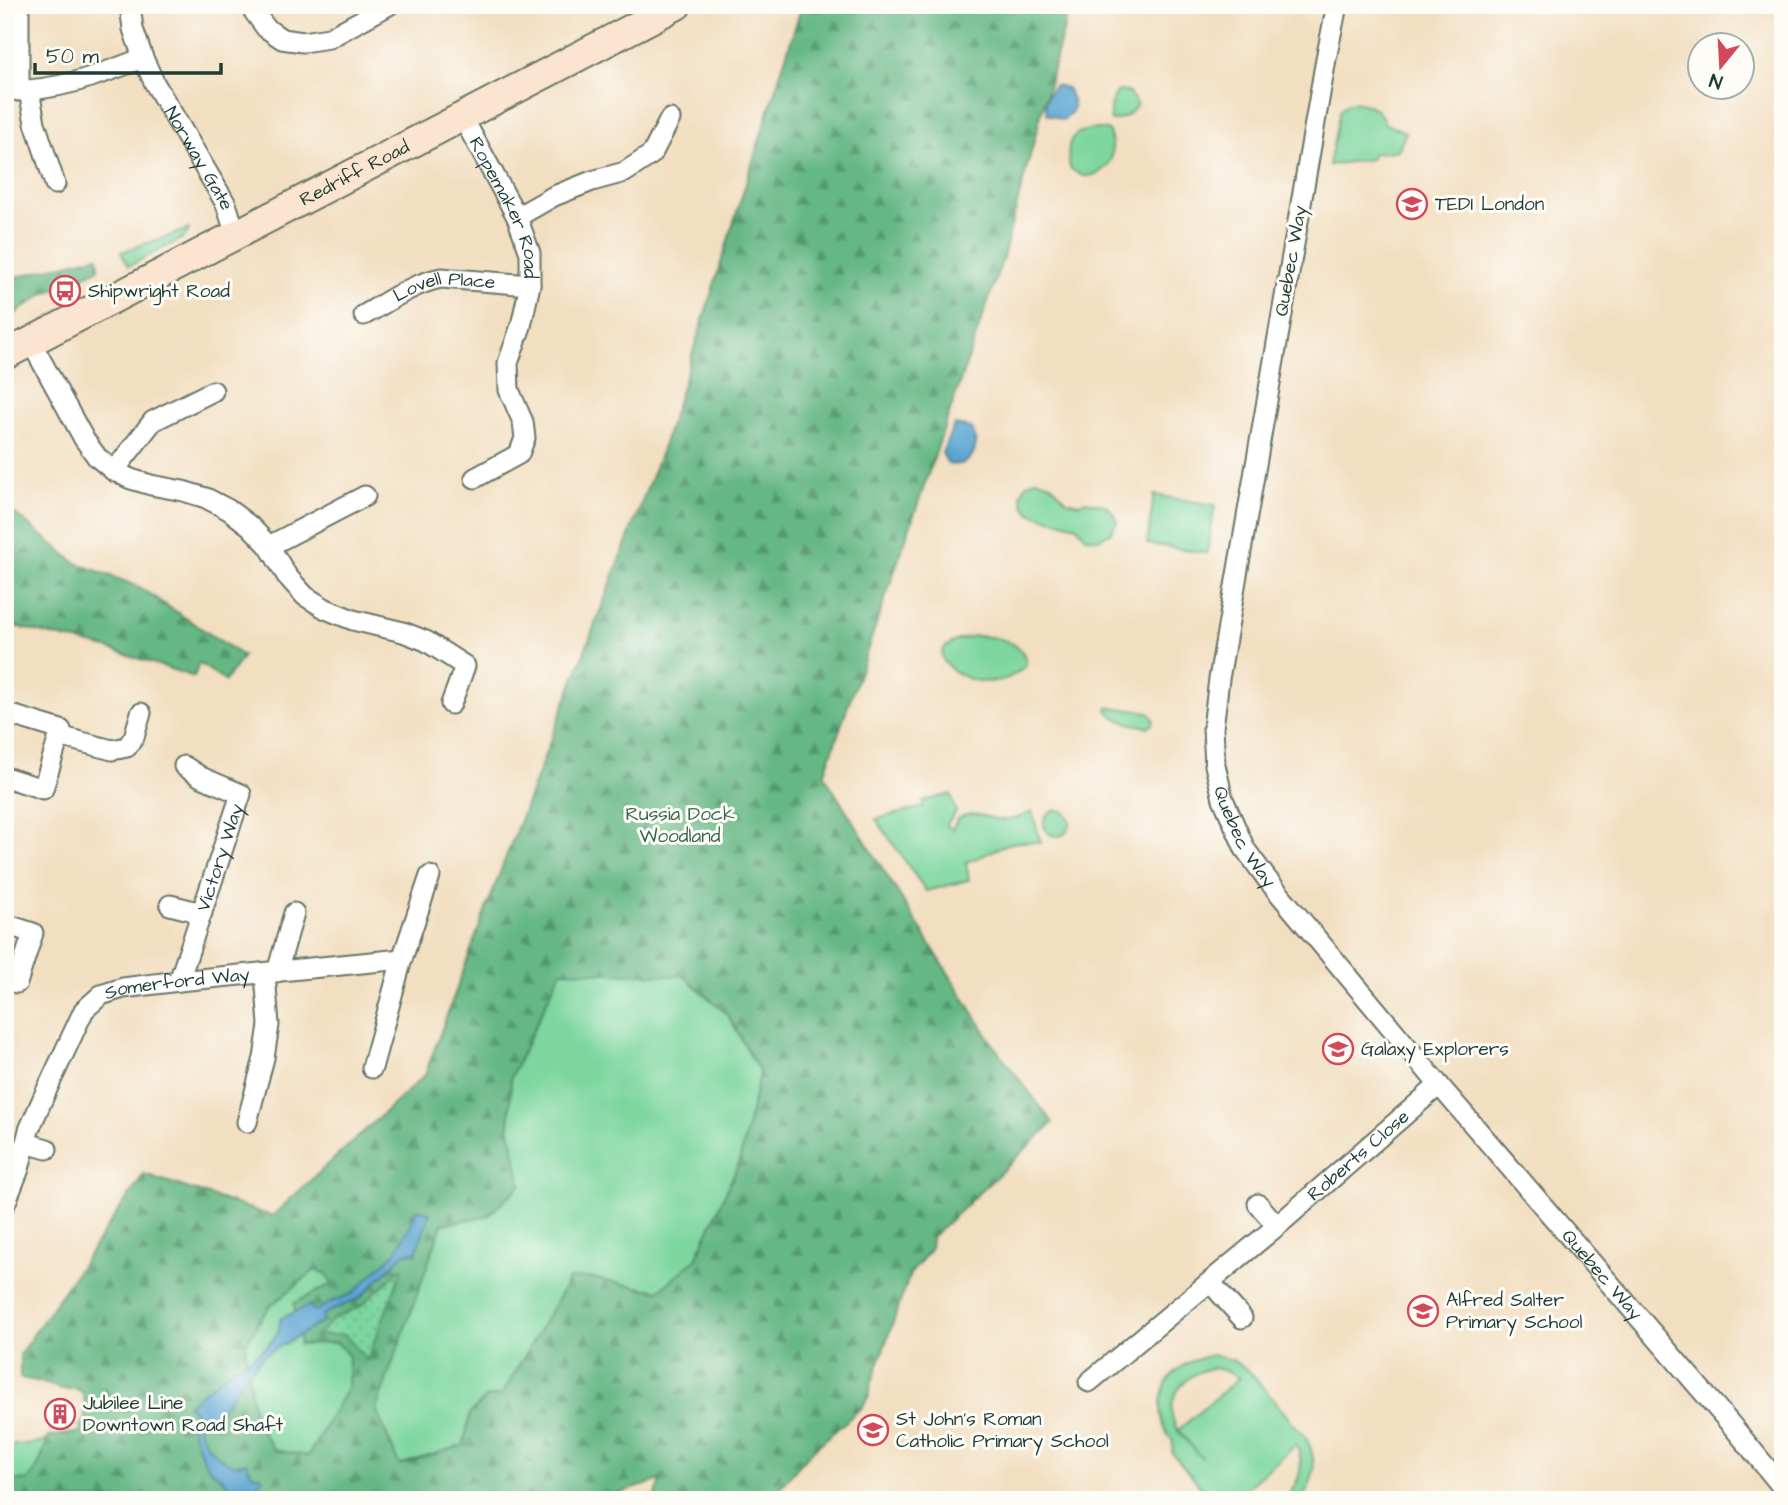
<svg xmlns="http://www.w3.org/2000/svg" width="1788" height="1505" viewBox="0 0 1788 1505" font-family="'Architects Daughter',sans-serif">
	<defs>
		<pattern id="forest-firs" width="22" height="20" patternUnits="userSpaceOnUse" patternTransform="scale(1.75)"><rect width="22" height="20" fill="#65b784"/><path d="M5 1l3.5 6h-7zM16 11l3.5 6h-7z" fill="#53966d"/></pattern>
		<pattern id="park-dots" width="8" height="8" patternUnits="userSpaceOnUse" patternTransform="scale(1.75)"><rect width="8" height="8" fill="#7cd69d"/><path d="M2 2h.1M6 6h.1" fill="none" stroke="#65af81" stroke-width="1.8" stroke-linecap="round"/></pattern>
	</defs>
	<rect width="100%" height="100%" fill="#fdfcf7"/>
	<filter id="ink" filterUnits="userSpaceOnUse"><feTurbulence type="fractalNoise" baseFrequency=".0143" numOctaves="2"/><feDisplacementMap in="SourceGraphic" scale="14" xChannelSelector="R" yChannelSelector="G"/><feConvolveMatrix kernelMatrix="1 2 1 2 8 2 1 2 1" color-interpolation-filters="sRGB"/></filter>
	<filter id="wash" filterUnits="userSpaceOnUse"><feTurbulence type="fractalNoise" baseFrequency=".00686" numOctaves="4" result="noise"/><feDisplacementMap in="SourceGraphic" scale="28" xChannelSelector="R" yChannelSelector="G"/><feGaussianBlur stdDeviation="1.57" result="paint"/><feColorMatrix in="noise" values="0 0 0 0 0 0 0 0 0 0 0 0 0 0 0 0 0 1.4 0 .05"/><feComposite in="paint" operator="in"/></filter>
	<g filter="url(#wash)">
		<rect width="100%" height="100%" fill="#f2dec0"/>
		<g fill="#7cd69d" stroke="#4e8a68" stroke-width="2" fill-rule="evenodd">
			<path d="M1118,91l10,1 9,12c-6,11 -14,15 -26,17 -3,-13 0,-20 7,-30z"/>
			<path d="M1355,102c18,4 23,4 30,22l21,8 -8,18 -27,4 1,5 -43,6 11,-55 6,-6z"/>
			<path d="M1099,129l10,2c2,9 5,19 2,28 -4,10 -16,18 -27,17 -5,-1 -10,-5 -14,-8 -5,-28 1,-38 29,-39z"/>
			<polygon points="189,229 187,234 183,238 129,266 121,252"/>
			<polygon points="1036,479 1051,484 1067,501 1078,504 1086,501 1107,506 1113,513 1117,522 1110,533 1099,539 1086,537 1077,526 1032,514 1024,506 1021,494 1027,484"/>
			<polygon points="1154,495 1215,505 1207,553 1147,544"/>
			<path d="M974,636c20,0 53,5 52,30 -7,6 -14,11 -24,14 -19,5 -42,-1 -56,-16 -4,-5 -6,-9 -2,-15 6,-8 21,-11 30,-13z"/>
			<path d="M1108,707l41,5 5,8 -2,5 -4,2c-15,-3 -30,-4 -41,-17z"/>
			<path d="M951,794l5,18 -10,13 6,4c2,-3 3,-7 6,-10 13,-11 32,1 46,1 11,0 19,-4 28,-9l9,32c-38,-6 -42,9 -75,19l3,18 -43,11 -50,-72 47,-12v-6z"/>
			<circle cx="1057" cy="823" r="13"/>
			<polygon points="561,970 684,976 728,1015 760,1073 739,1163 696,1259 659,1291 590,1278 569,1279 502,1395 486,1398 470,1414 464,1445 399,1465 376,1409 442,1224 459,1222 521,1185 509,1126 511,1077"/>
			<polygon points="315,1270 326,1273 332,1283 299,1345 337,1342 349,1356 348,1387 308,1456 274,1450 254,1419 245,1345 269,1307"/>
			<path d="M1212,1355l20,5 16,10 58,68c12,22 10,42 -6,62h-17c16,-14 23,-35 13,-55l-60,52 3,3h-27l-40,-47 1,-11c-16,-20 -17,-52 3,-71 10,-9 23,-13 36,-16zM1212,1368l11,2 16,8 -61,52 24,28c-8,-9 -19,-19 -25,-29 -16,-28 8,-57 35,-61z"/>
			<path d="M48,1437c-5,16 -8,33 -22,44l-21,-2 1,-33 38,-4z"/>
		</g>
		<g fill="url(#forest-firs)" stroke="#427a5c" stroke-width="2" fill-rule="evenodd">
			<path d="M802,5h268l-68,256 -178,514 170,271 59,77 -122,115 -1,12 -20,24 -39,111 -2,11 -7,11 -52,46 -41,47h-115l7,-20 -63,20h-593v-21l21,2c14,-11 17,-28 22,-44l33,-5 -1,-6 5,-8 -1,-21 -2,-5 -6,-3h-16l-13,-6 -27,-5v-24l124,-180 128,42 153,-141 58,-158 181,-473zM561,971l123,5 44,39 32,58 -21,90 -43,96 -37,32 -69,-13 -21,1 -67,116 -16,3 -16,16 -6,31 -65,20 -23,-56 66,-185 46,-8 33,-31 -12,-59 2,-49zM315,1270l11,3 6,11 -38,19 6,42 37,-3 12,14 -1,31 -40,69 -34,-6 -20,-31 -9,-74 24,-38z"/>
			<polygon points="98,256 99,269 42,295 5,321 5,280"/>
			<polygon points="5,501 9,509 76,563 137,586 243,656 225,681 199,663 194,677 107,648 5,624"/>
		</g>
		<polygon fill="url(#park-dots)" stroke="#4e8a68" stroke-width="2" points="403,1267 367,1360 345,1335 318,1335 333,1319 360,1307"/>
		<g fill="#5aa4d2" stroke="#3c7083" stroke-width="2">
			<path d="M1055,85l12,3c7,14 11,22 -4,32l-16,-6c-3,-12 -1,-19 8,-29z"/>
			<path d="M954,425l18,3c8,20 1,40 -24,36l-6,-11z"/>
			<path d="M417,1209l13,4 -14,39 -11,1 -45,45 -36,16 -2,3 2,4 -61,35 -15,17 -38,52 -9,-8 -2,2 2,2 -3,3c3,19 27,48 48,38l2,2 -1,2 3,3 -1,2 7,5 2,-2 5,4c-7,7 -10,12 -8,22h-28c3,-6 4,-11 0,-16 -4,-6 -12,-10 -17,-15 -7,-9 -17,-31 -18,-42 0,-6 2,-13 2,-16l-6,-6 46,-38 10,-3 27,-22 7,-10 2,-8v-5l30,-14 3,5h5l13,-8 21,-8 44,-42 13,-24z"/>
		</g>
	</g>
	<g filter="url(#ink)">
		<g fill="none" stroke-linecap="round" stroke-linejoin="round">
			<g stroke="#697565" stroke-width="23">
				<g id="street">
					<polyline points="19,5 19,91"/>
					<path id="s1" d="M130,5l3,24 10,29 12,26 71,120 10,31"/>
					<polyline points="249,5 266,28 282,39 303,42 329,38 389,5"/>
					<path id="s2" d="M1337,5l-11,54 -107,620 -6,49 2,37 8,34 22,50 22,30 172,206 295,343 49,60"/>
					<path d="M5,90c49,3 94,-15 138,-32"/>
					<polyline points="29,91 35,123 55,184"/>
					<path id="s3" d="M463,118l54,99 13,36v32l-9,41 -13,37 1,27 14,32 2,16 -6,16 -44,24"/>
					<polyline points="517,217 554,196 592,181 625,172 652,154 670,119"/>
					<path id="s4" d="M364,315c25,-14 48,-31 77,-37l89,7"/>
					<polyline points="31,342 84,439 97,457 114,471 131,479 151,485 183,491 206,498 229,510 250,526 269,546 287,576 305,596 326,609 353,620 403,632 426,641 465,666 451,704"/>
					<polyline points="114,471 153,421 213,391"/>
					<polyline points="269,546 365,496"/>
					<polyline points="5,713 61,730 43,789 5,777"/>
					<polyline points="59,736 112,750 127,747 134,737 141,713"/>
					<polyline points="170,905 202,913"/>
					<polyline points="5,924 33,933 17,983 5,980"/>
					<polyline points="277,972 294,913"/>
					<path id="s5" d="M179,981l62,-187 -40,-17 -17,-11"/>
					<polyline points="372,1068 402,959"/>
					<polyline points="247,1122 264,1058 269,1025 265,974"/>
					<polyline points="26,1143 47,1149"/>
					<path id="s6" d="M5,1204l14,-35 10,-39 14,-32 41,-88 17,-15 22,-7 56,-7 223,-22 28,-83"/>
					<polyline points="1258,1204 1277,1226"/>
					<polyline points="1210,1282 1242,1318"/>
					<path id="s7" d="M1089,1382l188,-156 162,-141"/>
				</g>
			</g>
			<g stroke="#697565" stroke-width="32">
				<g id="secondary">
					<path id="s8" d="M5,355l672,-350"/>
				</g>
			</g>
			<use href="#street" stroke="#fff" stroke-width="19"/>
			<use href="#secondary" stroke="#fce5d0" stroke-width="28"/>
		</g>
	</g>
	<defs>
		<g id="university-ring" transform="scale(1.575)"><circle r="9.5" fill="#fdfcf7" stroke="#d1495b" stroke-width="1.5"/><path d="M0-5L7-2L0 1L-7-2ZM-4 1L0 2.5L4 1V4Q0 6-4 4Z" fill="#d1495b"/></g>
		<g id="bus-ring" transform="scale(1.575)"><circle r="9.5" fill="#fdfcf7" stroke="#d1495b" stroke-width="1.5"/><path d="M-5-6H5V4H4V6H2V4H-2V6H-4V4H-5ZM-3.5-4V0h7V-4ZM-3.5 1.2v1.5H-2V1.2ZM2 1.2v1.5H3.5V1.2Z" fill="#d1495b"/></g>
		<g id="school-ring" transform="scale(1.575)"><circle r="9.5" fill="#fdfcf7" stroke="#d1495b" stroke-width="1.5"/><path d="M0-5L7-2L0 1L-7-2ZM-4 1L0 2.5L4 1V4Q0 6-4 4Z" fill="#d1495b"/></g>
		<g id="building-ring" transform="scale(1.575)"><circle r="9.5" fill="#fdfcf7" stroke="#d1495b" stroke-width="1.5"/><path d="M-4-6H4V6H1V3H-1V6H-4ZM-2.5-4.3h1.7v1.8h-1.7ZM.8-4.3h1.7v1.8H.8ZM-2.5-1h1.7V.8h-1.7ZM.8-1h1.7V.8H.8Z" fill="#d1495b"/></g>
	</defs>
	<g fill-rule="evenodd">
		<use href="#university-ring" x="1412" y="204"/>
		<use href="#bus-ring" x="65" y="291"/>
		<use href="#school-ring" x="1338" y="1049"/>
		<use href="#school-ring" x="1423" y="1311"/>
		<use href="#building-ring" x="60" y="1414"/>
		<use href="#school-ring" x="873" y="1430"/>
	</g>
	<g text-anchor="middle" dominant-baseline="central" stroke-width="6" stroke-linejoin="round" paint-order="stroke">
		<g font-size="19" fill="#1f3d34" stroke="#fdfcf7">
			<text stroke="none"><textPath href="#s1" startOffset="170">Norway Gate</textPath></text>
			<text stroke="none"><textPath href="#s8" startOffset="394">Redriff Road</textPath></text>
			<text stroke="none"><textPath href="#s3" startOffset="100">Ropemaker Road</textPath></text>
			<text transform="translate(1291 261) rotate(-80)">Quebec Way</text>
			<text stroke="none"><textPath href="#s4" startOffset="88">Lovell Place</textPath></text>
			<text stroke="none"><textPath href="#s2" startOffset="849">Quebec Way</textPath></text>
			<text stroke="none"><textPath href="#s5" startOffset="130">Victory Way</textPath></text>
			<text stroke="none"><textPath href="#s6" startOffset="310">Somerford Way</textPath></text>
			<text stroke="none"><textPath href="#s7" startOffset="352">Roberts Close</textPath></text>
			<text stroke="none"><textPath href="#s2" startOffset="1416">Quebec Way</textPath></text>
		</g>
		<g font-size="19" fill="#1f3d34" stroke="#fdfcf7" text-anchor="start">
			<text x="1435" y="204">TEDI London</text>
			<text x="88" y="291">Shipwright Road</text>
			<text x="1361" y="1049">Galaxy Explorers</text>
			<text x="1446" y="1300">Alfred Salter<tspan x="1446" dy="22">Primary School</tspan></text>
			<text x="83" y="1403">Jubilee Line<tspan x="83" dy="22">Downtown Road Shaft</tspan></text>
			<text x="896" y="1419">St John's Roman<tspan x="896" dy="22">Catholic Primary School</tspan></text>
		</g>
		<g font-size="19" fill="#36634e" stroke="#fdfcf7">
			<text x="680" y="814">Russia Dock<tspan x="680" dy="22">Woodland</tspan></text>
		</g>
	</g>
	<rect width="1788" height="1505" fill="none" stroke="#fdfcf7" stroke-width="28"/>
	<g transform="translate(1721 66) rotate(198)"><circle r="33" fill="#fdfcf7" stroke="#a4b0a9" stroke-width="2"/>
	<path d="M0-5L12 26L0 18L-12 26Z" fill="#d1495b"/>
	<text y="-10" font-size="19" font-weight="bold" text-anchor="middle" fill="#1f3d34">N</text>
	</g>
	<path d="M35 63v10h186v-10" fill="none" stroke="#1f3d34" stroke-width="3.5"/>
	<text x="46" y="63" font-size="21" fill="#1f3d34" stroke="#fdfcf7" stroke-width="5" paint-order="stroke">50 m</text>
</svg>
